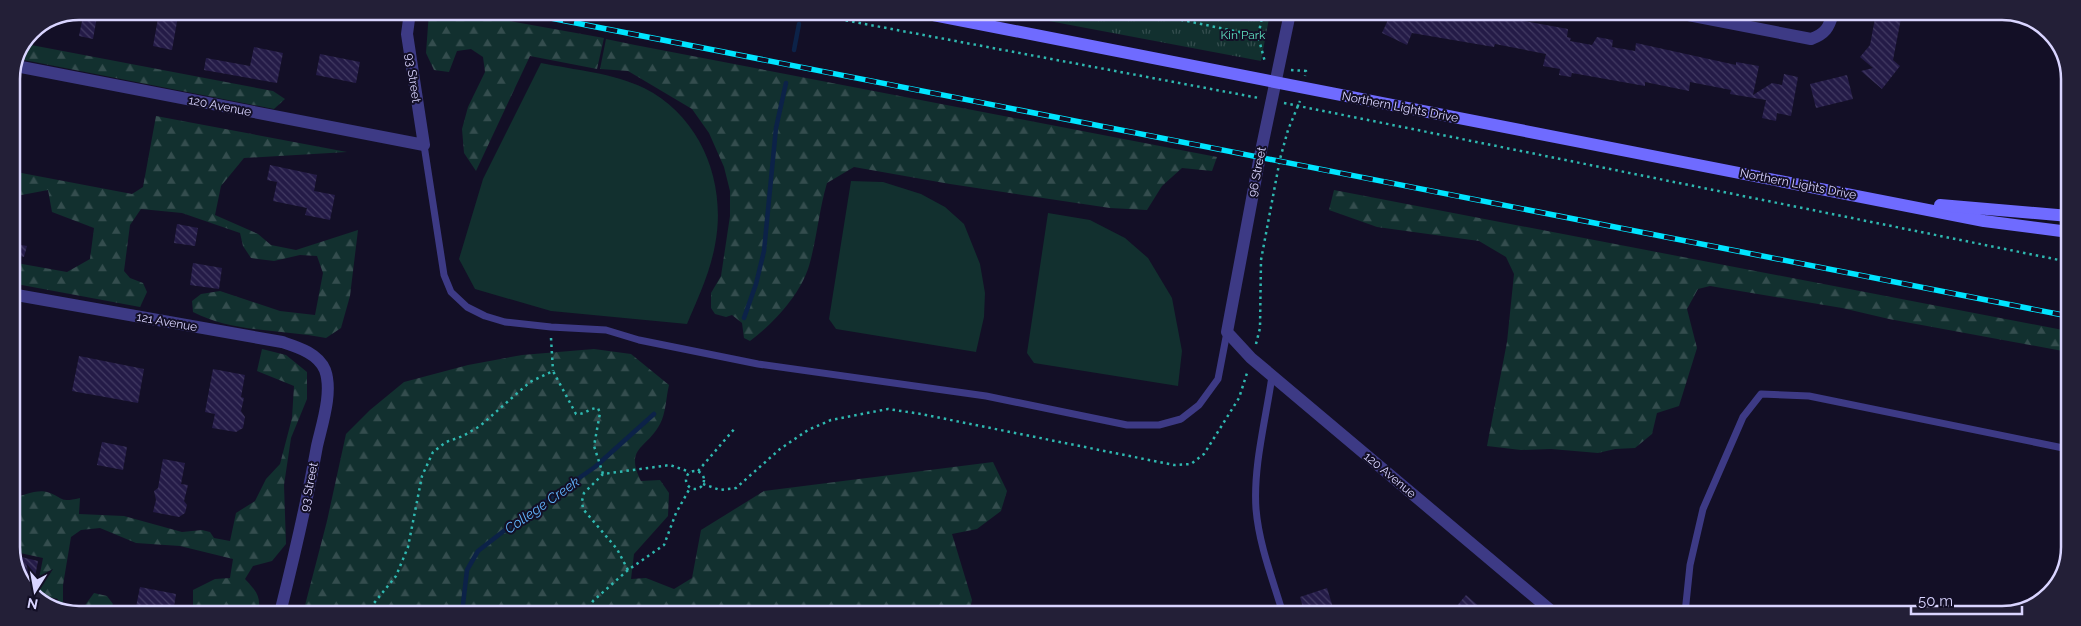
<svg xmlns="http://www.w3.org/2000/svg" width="2081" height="626" viewBox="0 0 2081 626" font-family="Raleway,sans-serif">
	<defs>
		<pattern id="grass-tufts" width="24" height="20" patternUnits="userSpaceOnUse" patternTransform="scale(1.25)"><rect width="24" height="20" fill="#12302f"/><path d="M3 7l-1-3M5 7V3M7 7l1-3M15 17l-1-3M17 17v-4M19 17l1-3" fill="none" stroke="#344d4e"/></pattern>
		<pattern id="forest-firs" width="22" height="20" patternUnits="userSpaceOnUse" patternTransform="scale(1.25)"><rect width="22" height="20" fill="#12302f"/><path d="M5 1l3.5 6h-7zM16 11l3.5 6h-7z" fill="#344d4e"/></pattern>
		<pattern id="building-back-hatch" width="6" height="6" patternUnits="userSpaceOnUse" patternTransform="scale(1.25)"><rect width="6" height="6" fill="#241b47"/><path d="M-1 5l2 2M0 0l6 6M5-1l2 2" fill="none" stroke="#433b63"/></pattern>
	</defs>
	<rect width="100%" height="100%" fill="#130f26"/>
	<polygon fill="url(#grass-tufts)" points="1001,12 1270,13 1261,61"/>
	<g fill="url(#forest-firs)">
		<polygon points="429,12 460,12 604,38 597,69 530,56 476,171 464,153 462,129 468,107 485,72 483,57 471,49 457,51 449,72 434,70 426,53"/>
		<path d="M606,39l29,6 582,112 -5,14 -30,-3 -20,18 -15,24 -37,-2 -160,-24 -96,-17 -27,16c-8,27 -10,55 -18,83 -9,29 -35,57 -59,75l-6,-3 -2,-15 -10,-8 -6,2 -11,-3 -4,-6v-15l10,-17 9,-60v-25l-6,-24 -15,-34 -17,-24 -64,-38 -28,-2z"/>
		<polygon points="26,44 273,91 285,99 274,109 19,59"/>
		<path d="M156,116l191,36 -103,6 -23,28 -6,29 43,19 13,11 25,5 62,-20 -8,66 -9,32 -15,10c-44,-9 -93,-5 -133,-26l-1,-11 9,-7 19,-3 60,20 35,4 8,-42 -6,-17 -17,-1 -26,6 -23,-3 -8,-12 -3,-13 -58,-20 -41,-4 -11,16 -6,46 6,7 13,5 4,9 -7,15 -129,-24v-21l56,10 23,-13 4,-31 -42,-16 -4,-22 -37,7v-26l121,23 11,-7z"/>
		<polygon points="1334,190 2068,331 2068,352 1889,319 1842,308 1710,286 1698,289 1687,309 1697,348 1679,406 1657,413 1652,434 1635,448 1615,449 1598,453 1551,449 1521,450 1487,446 1507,342 1514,274 1506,257 1479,241 1377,227 1329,210"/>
		<path d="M262,349l24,6 21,17v27l-16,39 -7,47 2,59 -14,17 -19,5 -8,13c10,11 17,17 13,34h-65v-23l22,-11 15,-1 3,-19 -53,-13 -44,-3 -36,-15 -19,2 -10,7 -8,48v27l-7,-3 2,-10 -22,-5 7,-36 -32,-7v-52c9,-3 27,-10 36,-7 18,6 12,11 33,6l-1,16 45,2 58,16 20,-2 8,2 4,6 16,3 6,-28 19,-12 11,-22 14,-15 12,-46 2,-32 -37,-15z"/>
		<path d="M594,349l37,5 38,31c-3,12 -3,28 -9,39 -13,25 -36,23 -19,57l19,-1 9,13 -1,23 -34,38 -3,25 15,-1 28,11 18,-11 9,-48 63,-39 229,-29 14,29 -6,20 -24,18 -25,5 20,66 -3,13h-666l24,-92 19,-87 24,-24 34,-28 64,-17 54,-10z"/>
		<polygon points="94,593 107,596 113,604 107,612 80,612"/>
	</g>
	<g fill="#12302f">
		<path d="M541,63c34,7 72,10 103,25 58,29 83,96 71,157 -5,28 -17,53 -28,79l-136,-13 -76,-22 -16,-30 24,-80z"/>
		<polygon points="851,181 883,182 921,194 945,207 964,224 980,264 985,293 984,317 976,352 836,329 829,319"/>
		<polygon points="1048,213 1090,220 1125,238 1148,258 1172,298 1182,351 1178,386 1034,363 1027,353"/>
	</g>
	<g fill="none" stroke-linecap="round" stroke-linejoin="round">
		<g stroke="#0c2248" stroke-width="4.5">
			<polyline points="794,50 799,24"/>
			<polyline points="744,318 756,284 764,251 776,128 786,83"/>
			<polyline points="462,613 467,570 478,551 518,520 595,467 654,414"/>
		</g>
	</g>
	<g fill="url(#building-back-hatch)">
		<polygon points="84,11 98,11 93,39 79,36"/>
		<polygon points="159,13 178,16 172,50 153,46"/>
		<polygon points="1391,13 1459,13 1477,17 1478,13 1493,13 1492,15 1568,29 1567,37 1571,38 1570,41 1592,45 1597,37 1613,40 1612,47 1635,51 1636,43 1736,65 1736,62 1759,66 1753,95 1772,83 1782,85 1784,74 1798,77 1791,116 1777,113 1776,121 1762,118 1766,100 1730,94 1731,90 1690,82 1689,91 1645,82 1645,86 1572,73 1571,77 1559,75 1560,69 1543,66 1546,54 1495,44 1494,47 1412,33 1407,45 1382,33"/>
		<polygon points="1876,13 1902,13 1893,60 1900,66 1882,89 1861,71 1873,68 1860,57 1870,45"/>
		<polygon points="254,47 283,53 277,83 204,70 206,58 250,66"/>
		<polygon points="320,54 360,62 356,83 316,75"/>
		<polygon points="1847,75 1853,99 1816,108 1810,84"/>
		<polygon points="270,165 317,175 314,191 335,195 330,220 305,215 307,208 273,201 277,182 267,180"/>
		<polygon points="177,224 198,228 195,246 174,243"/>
		<polygon points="11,243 27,246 24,257 11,254"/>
		<polygon points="193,263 222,268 219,289 190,285"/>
		<polygon points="79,356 144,369 138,403 72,391"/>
		<polygon points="213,369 245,375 241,397 244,398 241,411 245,417 243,428 236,432 212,428 215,414 205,412"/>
		<polygon points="102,442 127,447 123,470 97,465"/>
		<polygon points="163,459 185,463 181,484 188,485 184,501 187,505 185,513 179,517 153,512 156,500 154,491 158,488"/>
		<polygon points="13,555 38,561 32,593 25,589"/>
		<polygon points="140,587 176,594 173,613 135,612"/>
		<polygon points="1327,588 1335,614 1305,614 1300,597"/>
		<polygon points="1466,595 1488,614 1450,614"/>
	</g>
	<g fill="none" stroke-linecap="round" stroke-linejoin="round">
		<g stroke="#2fb8b0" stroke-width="2.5" stroke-dasharray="2.5 4" stroke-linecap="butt">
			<polyline points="801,12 1259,98"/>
			<polyline points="1149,13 1258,36"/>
			<polyline points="1263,13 1258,36 1265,62"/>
			<polyline points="1291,70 1306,71 1305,76"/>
			<polyline points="1284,103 2069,262"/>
			<polyline points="551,338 553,371"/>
			<polyline points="1256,344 1260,328 1261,260 1280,159 1288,130 1300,101"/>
			<circle cx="695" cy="480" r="9"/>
			<polyline points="698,471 736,427"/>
			<polyline points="703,484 720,490 736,488 780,449 808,430 831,420 888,409 921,414 1174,465 1191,464 1204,454 1239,398 1247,373"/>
			<polyline points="628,570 617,549 583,509 582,501 584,493 603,474 670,465 690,472"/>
			<polyline points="2058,579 2067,552"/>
			<path d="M366,613l30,-37 12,-29 14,-71 11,-24 13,-10 17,-6 17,-10 50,-44 23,-11 23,43c9,1 13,-6 22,-6l2,5 -6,33 9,28"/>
			<polyline points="585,613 593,601 628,570 664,545 676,513 690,488"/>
		</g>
		<g stroke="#3d3a85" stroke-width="7">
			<polyline points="424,145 444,275 451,292 467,307 485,316 505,322 551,327 606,330 639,340 758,364 986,396 1127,425 1159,425 1181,419 1199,405 1218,379 1227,332"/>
			<path d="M1272,376c-6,43 -19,90 -16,133 3,36 17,71 27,105"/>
			<polyline points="1687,614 1685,613 1690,565 1703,509 1743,417 1761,394 1809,396 2068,449"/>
		</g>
		<g stroke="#3d3a85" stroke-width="12">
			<polyline points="1290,13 1260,156 1227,332 1251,358 1555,614"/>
			<path d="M1678,13l133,26c14,-5 18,-11 22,-26"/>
			<polyline points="16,66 424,145 407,34 410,12"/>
			<path d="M11,294l271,48c15,5 36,11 43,28 8,22 -3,54 -8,76 -10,56 -23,111 -37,167"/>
			<polyline points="1685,614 1685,613"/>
		</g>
		<g stroke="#6f6bff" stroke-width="12">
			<polyline points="918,12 1984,221 2069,232"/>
			<polyline points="1940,205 2069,216"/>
		</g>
		<g stroke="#00e5ff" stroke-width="5.5">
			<polyline id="rail" points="520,12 2068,316"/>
		</g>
		<use href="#rail" stroke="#130f26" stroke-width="4" stroke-dasharray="11" stroke-linecap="butt"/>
	</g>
	<g text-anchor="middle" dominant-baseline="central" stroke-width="4" stroke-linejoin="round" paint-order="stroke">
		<g font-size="12" fill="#5fe0c0" stroke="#130f26">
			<text x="1243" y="35">Kin Park</text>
		</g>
		<g font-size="12" fill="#d9d4ff" stroke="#130f26">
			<text transform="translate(413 78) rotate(82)">93 Street</text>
			<text transform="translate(220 106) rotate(11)">120 Avenue</text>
			<text transform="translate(1400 107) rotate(11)">Northern Lights Drive</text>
			<text transform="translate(1257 172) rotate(-79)">96 Street</text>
			<text transform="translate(1798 184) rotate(11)">Northern Lights Drive</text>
			<text transform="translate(167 322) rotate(10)">121 Avenue</text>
			<text transform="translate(1390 475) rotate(40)">120 Avenue</text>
			<text transform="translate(309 487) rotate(-79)">93 Street</text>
		</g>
		<g font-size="14" font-style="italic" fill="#62b6ff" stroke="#130f26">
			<text transform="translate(542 505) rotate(-35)">College Creek</text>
		</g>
	</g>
	<path d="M0 0H2081V626H0ZM79 20H2002A59 59 0 0 1 2061 79V547A59 59 0 0 1 2002 606H79A59 59 0 0 1 20 547V79A59 59 0 0 1 79 20Z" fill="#231f37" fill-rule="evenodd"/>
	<path fill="none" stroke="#d9d4ff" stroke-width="2.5" d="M79 20H2002A59 59 0 0 1 2061 79V547A59 59 0 0 1 2002 606H79A59 59 0 0 1 20 547V79A59 59 0 0 1 79 20Z"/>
	<g transform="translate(35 591) rotate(191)" stroke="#130f26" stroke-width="4" paint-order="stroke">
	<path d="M0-4L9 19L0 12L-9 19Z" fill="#d9d4ff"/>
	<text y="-8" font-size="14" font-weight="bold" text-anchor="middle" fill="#d9d4ff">N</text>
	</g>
	<path d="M1911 606v8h111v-8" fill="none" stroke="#d9d4ff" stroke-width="2.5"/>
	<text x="1918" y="606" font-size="15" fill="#d9d4ff" stroke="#130f26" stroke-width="4" paint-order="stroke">50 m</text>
</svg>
